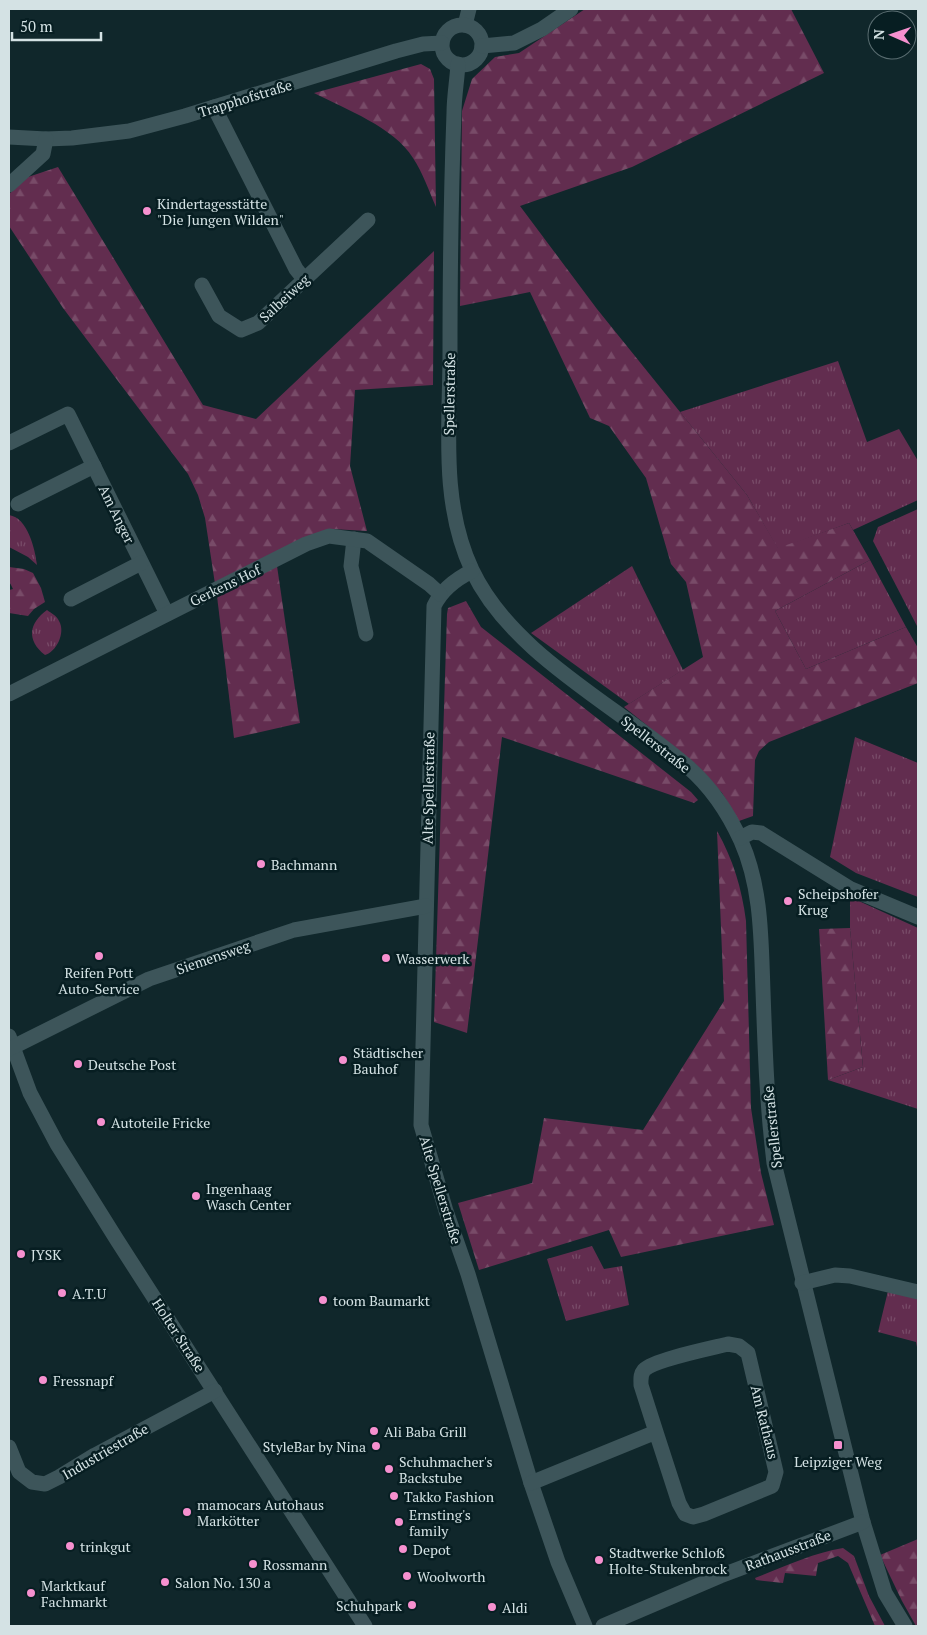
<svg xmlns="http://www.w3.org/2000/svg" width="927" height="1635" viewBox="0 0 927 1635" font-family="'PT Serif',serif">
	<defs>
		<pattern id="grass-tufts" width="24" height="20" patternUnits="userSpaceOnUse" patternTransform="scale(1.25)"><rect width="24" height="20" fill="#622d4f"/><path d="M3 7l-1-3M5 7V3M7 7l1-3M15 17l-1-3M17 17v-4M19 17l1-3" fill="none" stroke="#784b68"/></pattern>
		<pattern id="forest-firs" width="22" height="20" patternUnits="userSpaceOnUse" patternTransform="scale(1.25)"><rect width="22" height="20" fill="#622d4f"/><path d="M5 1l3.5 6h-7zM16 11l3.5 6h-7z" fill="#784b68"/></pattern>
	</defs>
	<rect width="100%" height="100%" fill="#10272b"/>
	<g fill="url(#grass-tufts)">
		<polygon points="838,361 867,442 899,429 918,461 918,500 853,530 849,523 778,549 747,495 680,412"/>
		<polygon points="918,509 918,626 917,626 873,541 878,527"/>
		<path d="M9,515c19,3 26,34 28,50l-9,-8 -19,-10z"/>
		<polygon points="870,560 906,627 806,669 775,611"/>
		<polygon points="632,566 683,670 629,704 531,633"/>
		<path d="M47,610c4,3 10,6 12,11 7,12 -3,31 -14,34 -19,-15 -16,-32 2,-45z"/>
		<polygon points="855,737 918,763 918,897 856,873 830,857"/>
		<polygon points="850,897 918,928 918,1109 828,1080 863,1067 850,928"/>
		<polygon points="592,1246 604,1269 622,1266 629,1305 566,1321 547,1259"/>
		<polygon points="888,1291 918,1298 918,1352 916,1342 878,1332"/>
	</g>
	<g fill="url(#forest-firs)">
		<polygon points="585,9 791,9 824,73 632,167 520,206 597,309 747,495 778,548 849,523 870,560 775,611 806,669 906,627 918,648 918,683 769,742 759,751 755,760 753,816 739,821 722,793 694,763 624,707 703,657 686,582 671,564 646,478 609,426 590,418 530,292 460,306 462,111 472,79 495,57 519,53"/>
		<path d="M421,64l9,5 4,10 2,128c-7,-16 -13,-34 -23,-49 -19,-31 -68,-49 -99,-65z"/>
		<polygon points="58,167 203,405 256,419 434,251 433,385 355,390 350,466 367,531 332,529 215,584 205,518 198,495 188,474 63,308 9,226 9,194 28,177"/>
		<polygon points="277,566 300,723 234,738 217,596"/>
		<polygon points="9,567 24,569 33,573 41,588 45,602 34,609 28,616 9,613 9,590 13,589 9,581"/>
		<polygon points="466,601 481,627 691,792 698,800 694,803 502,737 467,1033 434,1022 447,614 448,608"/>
		<path d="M717,831c16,28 25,58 29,90l5,187 10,65 13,52 -153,32 -12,-27 -130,40 -21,-67 74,-20 12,-65 99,12 81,-129z"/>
		<polygon points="850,928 863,1067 828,1080 819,929"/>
		<polygon points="918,1539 918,1626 916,1626 902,1601 880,1555"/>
		<path d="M843,1548l11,8 15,40 16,30h-10l-27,-63 -10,-7 -20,7 -2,13 -31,-3 -2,10 -27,-3 -1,-2c28,-11 58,-25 88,-30z"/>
	</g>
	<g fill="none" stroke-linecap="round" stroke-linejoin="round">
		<g stroke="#3d555a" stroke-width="15">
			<polyline points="465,25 469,9"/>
			<circle cx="462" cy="45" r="20"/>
			<polyline points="482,46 514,43 542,29 571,9"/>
			<path d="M458,64c-1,17 -4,33 -4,49 -3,80 -4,160 -4,239 0,73 -10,150 22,218 40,85 146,136 215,196 23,20 42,48 54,75 21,47 20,100 22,150 2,58 4,115 11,172l89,359 22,71 20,33"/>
			<polyline points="214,107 296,269 304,279"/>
			<polyline points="9,137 46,139 72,138 129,131 185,116 396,51 423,44 442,43"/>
			<polyline points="9,185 43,154 46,139"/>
			<polyline points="202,285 219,316 241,330 258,323 368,220"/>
			<polyline points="9,443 68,414 167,614"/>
			<polyline points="18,504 94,466"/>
			<polyline points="354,539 351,566 366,634"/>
			<path d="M472,571c-16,8 -30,18 -38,35l-13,519 25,86 22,63 63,209 27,79 27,64"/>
			<polyline points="71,599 141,563"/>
			<polyline points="9,694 306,544 329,536 367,541 429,584 440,594"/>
			<polyline points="740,838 752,832 761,833 851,889 918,917"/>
			<polyline points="9,1036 30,1093 57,1144 117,1240 365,1626"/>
			<polyline points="9,1049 149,979 294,930 426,906"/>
			<polyline points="802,1283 835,1275 850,1276 918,1292"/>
			<polyline points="9,1447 19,1472 32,1482 45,1484 59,1477 95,1455 215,1391"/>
			<path d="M531,1483l125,-51 23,71 6,11 8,3 11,-3 68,-28 4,-14 -28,-119 -9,-7 -11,-2c-16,4 -75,16 -84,26 -4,5 -3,9 -3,15l15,47"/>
			<polyline points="603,1626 720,1576 863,1522"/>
		</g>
	</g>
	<g fill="#f690cf" stroke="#071e22" stroke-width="2">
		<circle cx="147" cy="211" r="5"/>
		<circle cx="261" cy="864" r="5"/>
		<circle cx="788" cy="901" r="5"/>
		<circle cx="99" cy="956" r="5"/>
		<circle cx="386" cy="958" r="5"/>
		<circle cx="343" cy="1060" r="5"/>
		<circle cx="78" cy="1064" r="5"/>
		<circle cx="101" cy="1122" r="5"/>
		<circle cx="196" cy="1196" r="5"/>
		<circle cx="21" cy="1254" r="5"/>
		<circle cx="62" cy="1293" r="5"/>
		<circle cx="323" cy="1300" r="5"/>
		<circle cx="43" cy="1380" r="5"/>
		<circle cx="374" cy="1431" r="5"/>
		<rect x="833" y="1440" width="10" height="10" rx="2.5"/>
		<circle cx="376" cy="1446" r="5"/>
		<circle cx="389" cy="1469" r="5"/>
		<circle cx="394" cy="1496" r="5"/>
		<circle cx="187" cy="1512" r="5"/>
		<circle cx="399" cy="1522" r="5"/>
		<circle cx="70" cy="1546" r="5"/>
		<circle cx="403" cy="1549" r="5"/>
		<circle cx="599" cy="1560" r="5"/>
		<circle cx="253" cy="1564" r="5"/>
		<circle cx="407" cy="1576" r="5"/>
		<circle cx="165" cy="1582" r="5"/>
		<circle cx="31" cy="1593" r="5"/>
		<circle cx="412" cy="1605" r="5"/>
		<circle cx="492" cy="1607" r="5"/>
	</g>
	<g text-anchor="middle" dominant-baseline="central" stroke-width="5" stroke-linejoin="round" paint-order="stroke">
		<g font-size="14" fill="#d4e2e4" stroke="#071e22">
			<text transform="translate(245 98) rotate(-17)">Trapphofstraße</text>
			<text transform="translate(284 298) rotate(-43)">Salbeiweg</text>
			<text transform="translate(449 394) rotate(-89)">Spellerstraße</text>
			<text transform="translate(117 514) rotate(64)">Am Anger</text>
			<text transform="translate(225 585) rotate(-26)">Gerkens Hof</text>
			<text transform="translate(656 744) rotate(38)">Spellerstraße</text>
			<text transform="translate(428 788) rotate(-89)">Alte Spellerstraße</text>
			<text transform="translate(213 957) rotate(-19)">Siemensweg</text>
			<text transform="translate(772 1127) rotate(-96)">Spellerstraße</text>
			<text transform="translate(441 1190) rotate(73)">Alte Spellerstraße</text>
			<text transform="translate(179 1335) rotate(57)">Holter Straße</text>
			<text transform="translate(765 1422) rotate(76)">Am Rathaus</text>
			<text transform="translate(105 1451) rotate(-30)">Industriestraße</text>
			<text transform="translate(788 1550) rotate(-21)">Rathausstraße</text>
		</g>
		<g font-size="14" fill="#d4e2e4" stroke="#071e22" text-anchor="start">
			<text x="157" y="203">Kindertagesstätte<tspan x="157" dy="16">"Die Jungen Wilden"</tspan></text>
			<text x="271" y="864">Bachmann</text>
			<text x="798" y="893">Scheipshofer<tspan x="798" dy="16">Krug</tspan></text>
			<text x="396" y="958">Wasserwerk</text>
			<text x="99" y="972" text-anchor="middle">Reifen Pott<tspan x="99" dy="16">Auto-Service</tspan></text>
			<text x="353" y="1052">Städtischer<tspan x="353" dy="16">Bauhof</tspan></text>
			<text x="88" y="1064">Deutsche Post</text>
			<text x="111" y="1122">Autoteile Fricke</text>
			<text x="206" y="1188">Ingenhaag<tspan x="206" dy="16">Wasch Center</tspan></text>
			<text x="31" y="1254">JYSK</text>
			<text x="72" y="1293">A.T.U</text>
			<text x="333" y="1300">toom Baumarkt</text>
			<text x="53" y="1380">Fressnapf</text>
			<text x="384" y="1431">Ali Baba Grill</text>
			<text x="366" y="1446" text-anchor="end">StyleBar by Nina</text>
			<text x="399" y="1461">Schuhmacher's<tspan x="399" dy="16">Backstube</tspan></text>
			<text x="838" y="1461" text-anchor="middle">Leipziger Weg</text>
			<text x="404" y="1496">Takko Fashion</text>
			<text x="197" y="1504">mamocars Autohaus<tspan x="197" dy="16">Markötter</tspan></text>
			<text x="409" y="1514">Ernsting's<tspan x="409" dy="16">family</tspan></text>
			<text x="80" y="1546">trinkgut</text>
			<text x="413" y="1549">Depot</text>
			<text x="609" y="1552">Stadtwerke Schloß<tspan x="609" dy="16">Holte-Stukenbrock</tspan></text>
			<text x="263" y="1564">Rossmann</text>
			<text x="417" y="1576">Woolworth</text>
			<text x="175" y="1582">Salon No. 130 a</text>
			<text x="41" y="1585">Marktkauf<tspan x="41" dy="16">Fachmarkt</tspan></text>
			<text x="402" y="1605" text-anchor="end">Schuhpark</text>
			<text x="502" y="1607">Aldi</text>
		</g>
	</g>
	<rect width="927" height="1635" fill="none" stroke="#d4e2e4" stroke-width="20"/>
	<g transform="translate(892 35) rotate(272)"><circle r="24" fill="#071e22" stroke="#596c70"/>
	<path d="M0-4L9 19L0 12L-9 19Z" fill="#f690cf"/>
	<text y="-8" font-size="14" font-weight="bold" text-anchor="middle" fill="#d4e2e4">N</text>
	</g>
	<path d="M12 32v8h89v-8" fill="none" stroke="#d4e2e4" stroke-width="2.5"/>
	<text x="20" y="32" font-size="15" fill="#d4e2e4" stroke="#071e22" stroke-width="4" paint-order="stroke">50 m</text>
</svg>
